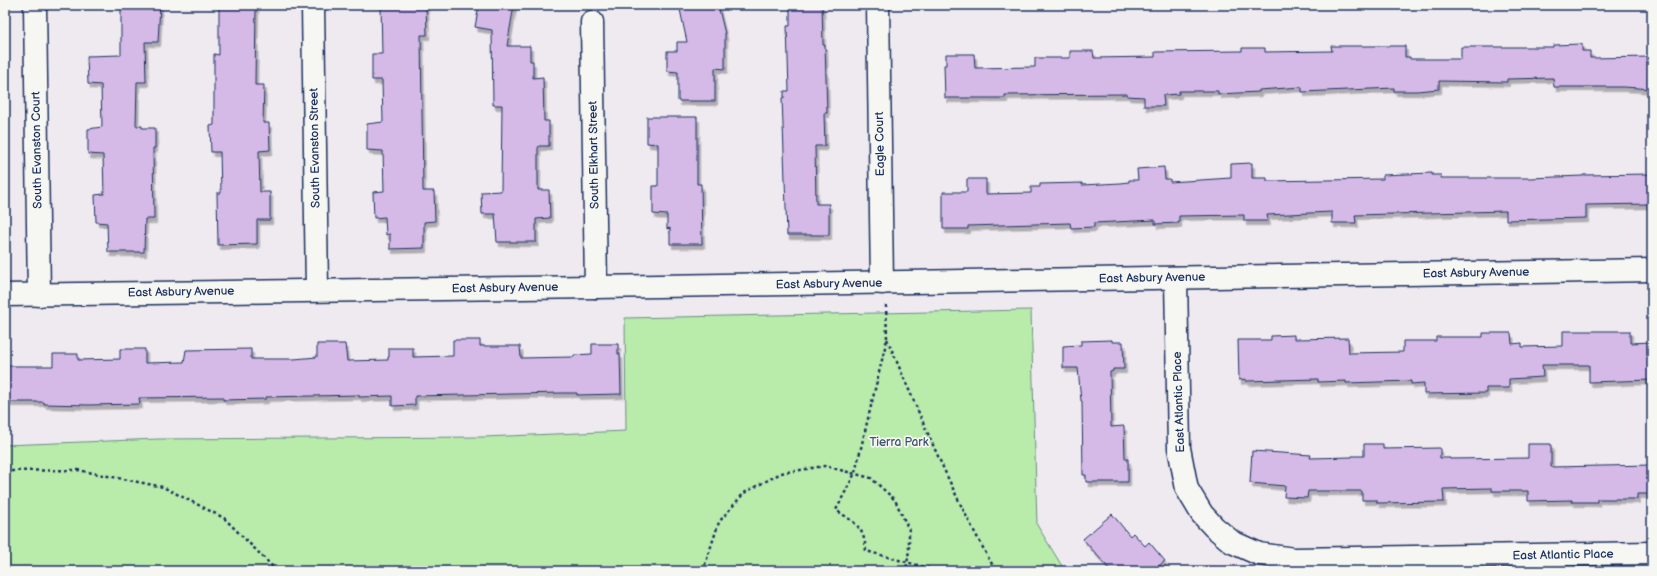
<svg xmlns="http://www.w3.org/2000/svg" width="1657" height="576" viewBox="0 0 1657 576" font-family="'Balsamiq Sans',sans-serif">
	<defs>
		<filter id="shadow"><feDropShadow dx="2.5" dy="4.5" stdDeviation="0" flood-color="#0004"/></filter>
	</defs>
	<rect width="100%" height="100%" fill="#efeaf0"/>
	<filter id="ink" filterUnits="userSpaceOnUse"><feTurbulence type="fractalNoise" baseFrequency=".025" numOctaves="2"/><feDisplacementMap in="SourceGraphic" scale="8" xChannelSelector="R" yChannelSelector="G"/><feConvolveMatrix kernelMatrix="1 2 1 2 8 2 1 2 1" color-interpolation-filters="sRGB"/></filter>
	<g filter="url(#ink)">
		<polygon fill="#b9ebab" stroke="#6a8d84" points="1031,310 1037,525 1065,571 5,571 5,445 159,439 484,437 626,431 625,318"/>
		<g fill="#d5bae8" stroke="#1b2f5e" filter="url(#shadow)">
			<polygon points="121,5 160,5 158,42 145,42 146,82 137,82 136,126 142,126 142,128 155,128 155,148 153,148 154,219 145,219 144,252 108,252 107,223 96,222 95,195 104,194 103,155 88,154 88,129 102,127 101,85 88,84 87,56 121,55"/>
			<polygon points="219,5 256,5 255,85 264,85 263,123 269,123 270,150 259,151 260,192 270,192 270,220 257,220 257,244 218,245 217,193 221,193 220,152 211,152 210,126 214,125 214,54 219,55"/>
			<polygon points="381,5 426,5 427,35 421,35 423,190 423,191 434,191 435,221 424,222 424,248 390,249 390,234 386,235 385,217 374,218 373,192 384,191 383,151 367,150 367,124 383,122 382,80 372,80 372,54 382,54"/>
			<polygon points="479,5 514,5 507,46 530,46 530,61 533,61 533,78 543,77 544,121 549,121 549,146 539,146 538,148 538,190 549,190 550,218 536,219 536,242 497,242 495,214 482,214 481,192 501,191 502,105 493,105 492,30 475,27"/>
			<polygon points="679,5 718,5 725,34 725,69 715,68 715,101 678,101 678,72 667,71 667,51 677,51 677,42 687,42"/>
			<polygon points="790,5 822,5 823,45 825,45 827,113 824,113 825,146 815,146 816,204 829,204 829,235 787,235 782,98 784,98 784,91 789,91 787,26 790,26"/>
			<polygon points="1582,44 1582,51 1590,51 1590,58 1652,57 1652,89 1624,87 1554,87 1553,78 1507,79 1507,82 1439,81 1439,89 1417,91 1394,91 1394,88 1302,92 1302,87 1259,90 1259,92 1218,94 1218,91 1179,91 1179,94 1163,95 1164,106 1144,106 1144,97 1127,96 1127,94 1005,95 1005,98 945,98 944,65 946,65 946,54 974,54 975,68 1035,67 1035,58 1070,58 1070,51 1093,51 1094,58 1155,57 1155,52 1242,51 1242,48 1265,48 1265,52 1332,51 1331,46 1405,46 1405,57 1410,57 1410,59 1461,59 1461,47 1553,47 1553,45"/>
			<polygon points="647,117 697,117 697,184 701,184 702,244 670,244 670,228 667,229 667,215 653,214 653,186 658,186 658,144 647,143"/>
			<polygon points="1252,163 1252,178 1267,178 1267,181 1383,179 1383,175 1432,173 1432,175 1441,175 1441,178 1530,178 1583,176 1583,175 1652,174 1652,204 1586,205 1586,218 1506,220 1506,211 1355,215 1356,223 1332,223 1332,212 1267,215 1268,221 1244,221 1244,215 1179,216 1179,223 1155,224 1155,220 1094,223 1094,227 1071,228 1070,223 968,226 968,229 943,229 943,192 967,192 967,179 986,179 986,194 1031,193 1031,187 1040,187 1040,184 1082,183 1082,185 1121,183 1129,182 1129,180 1138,180 1137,169 1164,167 1165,179 1170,179 1170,182 1231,178 1231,164"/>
			<polygon points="1563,331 1630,331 1630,343 1652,342 1652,380 1589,382 1589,365 1542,365 1543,377 1509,379 1509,388 1486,388 1486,393 1424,394 1424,383 1411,384 1411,381 1346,383 1346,381 1318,382 1318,379 1246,381 1246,379 1239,380 1238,340 1271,340 1271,336 1294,335 1294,339 1348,338 1349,353 1403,352 1403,341 1436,341 1436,337 1483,337 1483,333 1511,333 1512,344 1522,343 1522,347 1563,346"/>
			<polygon points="453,340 480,340 480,346 520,346 521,358 574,357 574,355 592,354 592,344 618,344 618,354 620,354 621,394 577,395 577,393 562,393 415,396 415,405 392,406 392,396 359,397 359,395 266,397 266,399 223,400 223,397 139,398 140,404 88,405 44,404 44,402 5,402 5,366 53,366 53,354 78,354 78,360 120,359 120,349 145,349 145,363 184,362 186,350 251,349 251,359 294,359 317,357 317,344 345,344 347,361 388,360 388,357 389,357 389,348 413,348 413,357 453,356"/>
			<polygon points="1112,340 1112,342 1123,342 1124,369 1113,369 1113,371 1110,372 1111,427 1124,426 1125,459 1128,459 1128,482 1086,482 1086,475 1083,475 1082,401 1081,401 1078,368 1063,368 1063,346 1081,345 1081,341"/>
			<polygon points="1364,444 1383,444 1383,449 1440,448 1440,458 1450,458 1450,459 1528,458 1528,444 1551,444 1551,467 1652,465 1652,494 1637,494 1637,499 1597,499 1597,502 1572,502 1572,500 1528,501 1528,491 1492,491 1492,488 1443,489 1444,502 1377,503 1377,500 1362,500 1362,491 1308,491 1307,498 1284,497 1285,486 1250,483 1252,451 1311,455 1310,458 1352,457 1352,456 1364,456"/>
			<polygon points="1112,514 1130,536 1133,533 1145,546 1149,542 1165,561 1152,571 1111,571 1083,539"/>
		</g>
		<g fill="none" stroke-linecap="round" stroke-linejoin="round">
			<g stroke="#1b2f5e" stroke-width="25">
				<g id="minor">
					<polyline points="35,5 39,295"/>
					<polyline points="313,5 317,290"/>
					<polyline points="878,5 882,283"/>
					<polyline points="592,22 596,287"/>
					<polyline points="1176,278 1179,448 1187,489 1202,514 1214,527 1232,542 1259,554 1294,559 1652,553"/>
					<polyline points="5,295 596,287 1652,270"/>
				</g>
			</g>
			<g stroke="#1b2f5e" stroke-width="2.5" stroke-dasharray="3 3" stroke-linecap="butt">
				<path d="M886,305l1,34 -32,134 -19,37c19,13 28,16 30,41l73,20"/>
				<path d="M887,339c34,78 66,158 109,232"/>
				<polyline points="5,471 78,470 163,487 224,518 277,571"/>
				<polyline points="703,571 719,522 744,493 781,473 825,466 871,478 895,500 909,530 909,550 906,571"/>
			</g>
			<use href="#minor" stroke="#f6f6f2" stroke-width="22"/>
		</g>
	</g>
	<g text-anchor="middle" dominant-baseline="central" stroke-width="3.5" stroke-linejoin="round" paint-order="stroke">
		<g font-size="12" fill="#1b2f5e" stroke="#f6f6f2">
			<text transform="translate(880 144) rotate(-91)">Eagle Court</text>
			<text transform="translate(315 148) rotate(-91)">South Evanston Street</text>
			<text transform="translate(37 150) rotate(-91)">South Evanston Court</text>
			<text transform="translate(594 155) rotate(-91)">South Elkhart Street</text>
			<text transform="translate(1476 273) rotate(-1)">East Asbury Avenue</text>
			<text transform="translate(1152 278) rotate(-1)">East Asbury Avenue</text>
			<text transform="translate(829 284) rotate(-1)">East Asbury Avenue</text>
			<text transform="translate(505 288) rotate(-1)">East Asbury Avenue</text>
			<text transform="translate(181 292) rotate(-1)">East Asbury Avenue</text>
			<text transform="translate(1179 402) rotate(-92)">East Atlantic Place</text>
			<text transform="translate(1563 555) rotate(-1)">East Atlantic Place</text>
		</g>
		<g font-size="12" fill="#3b556d" stroke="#f6f6f2">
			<text x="899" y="442">Tierra Park</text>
		</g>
	</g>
	<rect width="1657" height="576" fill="none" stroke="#f6f6f2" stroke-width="20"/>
	<rect x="10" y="10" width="1637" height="556" fill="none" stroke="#1b2f5e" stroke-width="1.5" filter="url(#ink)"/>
</svg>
